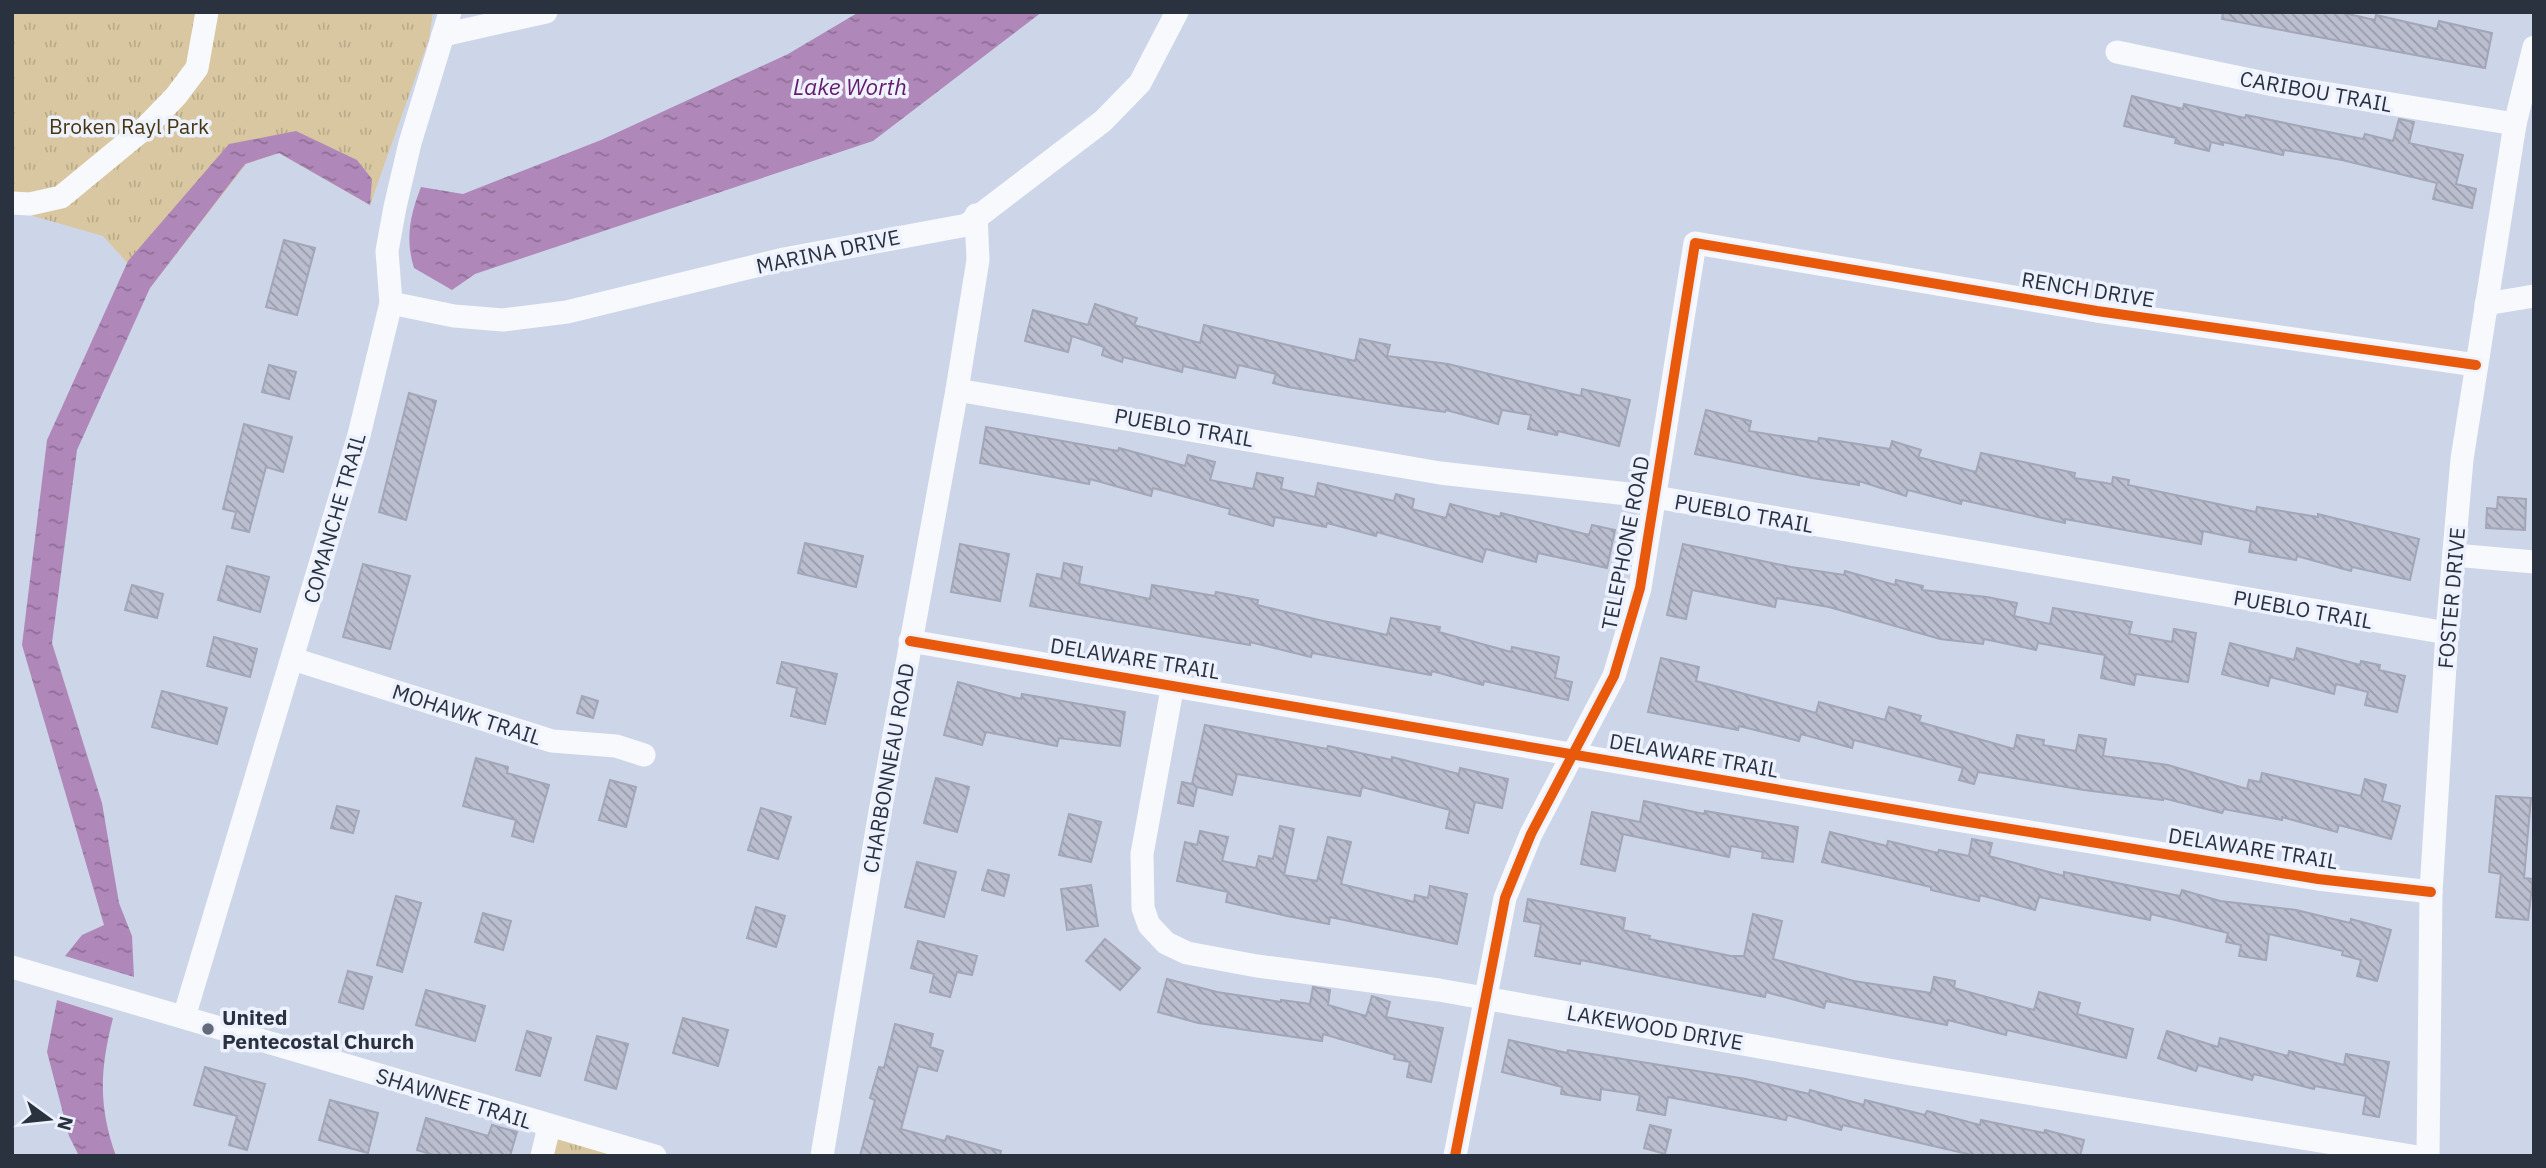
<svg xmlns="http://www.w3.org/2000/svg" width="2546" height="1168" viewBox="0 0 2546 1168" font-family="'IBM Plex Sans',sans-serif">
	<defs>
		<pattern id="park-tufts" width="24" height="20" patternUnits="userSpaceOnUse" patternTransform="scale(1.75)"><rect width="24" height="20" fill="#d8c7a0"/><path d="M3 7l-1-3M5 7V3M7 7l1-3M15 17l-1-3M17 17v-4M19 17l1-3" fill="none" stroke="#baab8b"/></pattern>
		<pattern id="water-ripples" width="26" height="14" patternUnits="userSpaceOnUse" patternTransform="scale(1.75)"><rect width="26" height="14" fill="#b087b9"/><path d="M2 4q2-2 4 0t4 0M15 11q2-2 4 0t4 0" fill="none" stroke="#8f6f98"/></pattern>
		<pattern id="building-back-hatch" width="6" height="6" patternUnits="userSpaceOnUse" patternTransform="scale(1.75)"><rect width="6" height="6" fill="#babece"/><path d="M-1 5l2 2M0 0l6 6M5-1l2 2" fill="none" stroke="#979ba9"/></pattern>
	</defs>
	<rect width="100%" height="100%" fill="#cdd6e9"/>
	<g fill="url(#park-tufts)">
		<polygon points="12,12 433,12 429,39 370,205 279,153 246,164 150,288 103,236 12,210"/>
		<polygon points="549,1127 657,1156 542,1156"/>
	</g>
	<g fill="url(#water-ripples)">
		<path d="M859,12h183l-169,129 -398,133 -23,16 -38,-22c-9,-29 -4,-53 7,-81l42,7 138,-54 187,-86z"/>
		<polygon points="296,131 357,160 372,179 370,205 279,153 245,164 150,288 77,450 52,643 102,803 119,903 132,936 134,977 65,956 82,935 104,925 22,645 47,440 128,261 229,144"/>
		<path d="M57,1000l56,18c-13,51 -15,88 3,138h-37l-10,-20 -22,-84z"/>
	</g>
	<g fill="url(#building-back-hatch)" stroke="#a3a6b6" stroke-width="2">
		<polygon points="2223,12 2339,12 2375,20 2376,15 2437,29 2439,21 2492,33 2485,68 2222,19"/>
		<polygon points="2132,96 2183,109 2184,104 2245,118 2246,115 2363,139 2365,134 2393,141 2399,119 2414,122 2409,143 2463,155 2456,184 2476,189 2472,208 2433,199 2437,183 2342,160 2284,150 2283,155 2223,142 2223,145 2211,142 2209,151 2175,143 2176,138 2124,126"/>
		<polygon points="284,240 315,248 297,315 266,307"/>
		<polygon points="1095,304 1137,318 1134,325 1200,343 1204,325 1355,361 1360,339 1390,345 1387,356 1448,364 1581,396 1582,389 1630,400 1619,446 1558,431 1557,435 1528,429 1531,415 1502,410 1498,424 1446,410 1445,412 1402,406 1288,387 1273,383 1276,374 1239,365 1235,378 1183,366 1182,372 1123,357 1122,362 1102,355 1104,347 1072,336 1068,352 1025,341 1033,310 1088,325"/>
		<polygon points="269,365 296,372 289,399 262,392"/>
		<polygon points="409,393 436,401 406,520 379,512"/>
		<polygon points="1706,410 1751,421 1749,431 1818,442 1819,438 1890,449 1892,441 1921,450 1918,457 1976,472 1981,453 2075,473 2074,478 2112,484 2113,477 2129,480 2128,485 2256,512 2257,507 2318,517 2318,514 2419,539 2410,580 2352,567 2351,571 2297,556 2296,560 2249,552 2251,541 2203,531 2201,544 2065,519 2065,523 1962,500 1961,504 1908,490 1906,496 1859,481 1859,485 1812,478 1695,454"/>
		<polygon points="244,424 292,437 283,472 266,467 249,532 232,528 236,512 223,509"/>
		<polygon points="986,427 1118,451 1119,448 1185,466 1188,455 1215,462 1210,480 1253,489 1257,473 1283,478 1281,489 1315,497 1318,483 1394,501 1396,494 1414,499 1412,509 1446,518 1450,504 1500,517 1501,513 1589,535 1592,525 1615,530 1607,568 1538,553 1536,562 1486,549 1482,562 1377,532 1376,536 1327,523 1326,527 1275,517 1273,526 1229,514 1230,509 1153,488 1151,496 1090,479 1089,484 980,463"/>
		<polygon points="2498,497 2526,499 2525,530 2486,528 2487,508 2497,509"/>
		<polygon points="805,543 863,556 856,587 798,573"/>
		<polygon points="960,544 1009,554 1000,601 951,592"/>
		<polygon points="1683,544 1791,567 1844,575 1845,571 1895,585 1896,580 1923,586 1922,590 1987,597 2017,603 2014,616 2050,624 2053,608 2132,622 2129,634 2172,642 2174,629 2196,633 2188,682 2136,674 2134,685 2101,678 2105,655 2038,643 2036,650 1984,639 1983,644 1940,639 1829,607 1777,598 1775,607 1692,590 1686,619 1667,615"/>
		<polygon points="1064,563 1082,567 1079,584 1150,599 1152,585 1215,596 1216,592 1258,600 1257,605 1319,620 1387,635 1391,618 1440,627 1439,632 1511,652 1512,647 1559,657 1555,678 1572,682 1568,700 1484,681 1483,685 1432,671 1431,675 1312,653 1311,657 1250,642 1250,645 1030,606 1037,574 1061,579"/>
		<polygon points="363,564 410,576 390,649 343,637"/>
		<polygon points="227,566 269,577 260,612 218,600"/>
		<polygon points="132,585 163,594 157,618 125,610"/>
		<polygon points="214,637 257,649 250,677 207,666"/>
		<polygon points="2230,643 2294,660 2297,648 2360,665 2361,661 2380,665 2379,670 2405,676 2397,712 2365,705 2368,692 2336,684 2334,694 2270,677 2268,686 2222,674"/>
		<polygon points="1661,658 1699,667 1696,681 1816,713 1819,702 1885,720 1889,707 1921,716 1919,722 2014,749 2017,735 2044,740 2043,745 2076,751 2079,735 2106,739 2103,756 2168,765 2247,789 2249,780 2260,782 2262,773 2361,796 2365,779 2386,785 2382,801 2400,806 2391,839 2339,825 2337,832 2282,817 2282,820 2224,809 2222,813 2163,798 2163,800 2084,790 1978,772 1974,784 1959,780 1963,768 1854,740 1852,748 1801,734 1799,741 1739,726 1738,730 1648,712"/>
		<polygon points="782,662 837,674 825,724 791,716 797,688 777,683"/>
		<polygon points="958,682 1021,699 1022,694 1125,712 1120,746 1059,738 1057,746 986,732 982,745 944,735"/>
		<polygon points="162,691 227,708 217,744 152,727"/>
		<polygon points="582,696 598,701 593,718 577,713"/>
		<polygon points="1205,725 1327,749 1328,746 1392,760 1392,757 1459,774 1460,768 1508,779 1502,808 1475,802 1468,833 1446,828 1450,810 1362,787 1360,796 1237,774 1232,795 1197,787 1193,806 1178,803 1182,782 1192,784"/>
		<polygon points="476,758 508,767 507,773 549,785 533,842 512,836 516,820 463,806"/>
		<polygon points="936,778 969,787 957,832 924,823"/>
		<polygon points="610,780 636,787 626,827 599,820"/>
		<polygon points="2496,796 2531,798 2524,878 2533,879 2528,920 2496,917 2501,874 2489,872"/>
		<polygon points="1644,801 1704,814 1705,811 1798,827 1793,862 1762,858 1763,852 1731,846 1729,857 1623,834 1615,871 1581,864 1592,812 1640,822"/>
		<polygon points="337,806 359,811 353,833 331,828"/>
		<polygon points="761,808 791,817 778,859 748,850"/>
		<polygon points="1069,814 1101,822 1091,862 1059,855"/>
		<polygon points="1280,826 1294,829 1284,875 1317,881 1328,837 1351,842 1341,884 1414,902 1415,895 1428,898 1430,886 1467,894 1457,944 1330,917 1329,924 1287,916 1226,902 1228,892 1177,881 1185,842 1197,845 1200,831 1228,837 1222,861 1256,868 1259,856 1273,859"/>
		<polygon points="1830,832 1887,846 1888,841 1938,853 1939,850 1969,856 1972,839 1992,843 1989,856 2064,876 2064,872 2180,896 2182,890 2220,901 2296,910 2350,923 2351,919 2391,930 2377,981 2357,976 2361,960 2342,955 2343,951 2269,934 2266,960 2239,956 2241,945 2226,942 2228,933 2151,914 2150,920 2039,897 2035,910 1980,895 1979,901 1931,890 1931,887 1822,862"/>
		<polygon points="917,862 956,872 944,917 905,907"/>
		<polygon points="988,870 1009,875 1004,896 982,890"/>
		<polygon points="1091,885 1098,926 1067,930 1061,889"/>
		<polygon points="396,896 421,903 402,972 377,965"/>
		<polygon points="1528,899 1625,918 1623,930 1650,936 1649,939 1731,956 1744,956 1753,914 1782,921 1773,959 1854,981 1931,993 1934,977 1955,981 1954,988 2034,1010 2039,992 2080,1003 2077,1014 2133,1029 2126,1058 2007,1030 2006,1035 1948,1020 1947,1025 1826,1001 1824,1008 1766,992 1765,997 1581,960 1580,964 1535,956 1541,924 1524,921"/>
		<polygon points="756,907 785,916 776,947 747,938"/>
		<polygon points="483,913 511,921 503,950 475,942"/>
		<polygon points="1105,939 1140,968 1120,990 1086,961"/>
		<polygon points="918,941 977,956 972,975 957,972 950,997 930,992 934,974 911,968"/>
		<polygon points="348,971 372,977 363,1009 339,1002"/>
		<polygon points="1167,979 1217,992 1281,1002 1281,1000 1310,1004 1313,987 1330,990 1328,1005 1366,1016 1372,996 1390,1002 1386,1017 1443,1028 1431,1082 1407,1077 1410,1062 1394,1059 1395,1055 1323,1034 1322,1041 1198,1023 1158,1012"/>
		<polygon points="426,990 485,1006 475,1041 416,1025"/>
		<polygon points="683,1018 728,1030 718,1066 673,1053"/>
		<polygon points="895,1024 933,1034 930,1047 943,1051 937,1071 918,1066 901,1129 945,1141 947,1136 1001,1151 1000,1156 860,1156 875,1100 870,1098 879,1067 884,1068"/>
		<polygon points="527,1031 551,1038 540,1076 516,1070"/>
		<polygon points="2167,1031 2218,1047 2220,1038 2288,1056 2289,1051 2344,1065 2346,1054 2389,1062 2379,1117 2363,1114 2366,1096 2315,1086 2314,1089 2254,1074 2252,1080 2198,1065 2196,1071 2158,1058"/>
		<polygon points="597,1036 628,1044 616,1089 585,1080"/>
		<polygon points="1509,1040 1567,1053 1568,1050 1746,1079 1809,1094 1810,1090 1864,1105 1865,1100 1925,1115 1927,1111 1980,1125 1981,1120 2044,1133 2045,1130 2084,1140 2080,1156 1976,1156 1843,1125 1841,1130 1787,1115 1786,1120 1668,1097 1665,1115 1637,1110 1640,1095 1601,1089 1600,1100 1561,1094 1562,1087 1502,1072"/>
		<polygon points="205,1067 265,1084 247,1150 229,1145 237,1116 194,1105"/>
		<polygon points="330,1100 378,1113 368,1153 319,1140"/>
		<polygon points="426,1118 488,1136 492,1125 517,1132 510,1156 437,1156 417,1150"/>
		<polygon points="1650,1125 1671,1130 1665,1154 1644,1148"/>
	</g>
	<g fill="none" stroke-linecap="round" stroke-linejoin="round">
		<g stroke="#f8f9fc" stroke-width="23">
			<polyline points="443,35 546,12"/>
			<polyline points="2117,52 2274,85 2515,124"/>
			<polyline points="12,203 30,204 61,197 146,127 176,96 197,68 207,12"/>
			<polyline points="391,303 454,316 503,320 567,312 784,259 967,225 1103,121 1140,83 1177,12"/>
			<polyline points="2486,304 2534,296"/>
			<polyline points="957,390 1440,473 1655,497 2447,633"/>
			<polyline points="2454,555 2534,562"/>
			<polyline points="910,641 1950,819 2318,879 2431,892"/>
			<polyline points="293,659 552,741 616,746 644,755"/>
			<polyline points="1173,684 1142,854 1143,908 1149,925 1166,943 1187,953 1257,966 1439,990 1911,1074 2412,1156"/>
			<polyline points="12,967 655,1156"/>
			<polyline points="184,1017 359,435 391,303 387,251 395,207 410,143 450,12"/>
			<polyline points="542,1156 549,1127"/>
			<polyline points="822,1156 880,812 957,390 978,260 976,215"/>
			<polyline points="1455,1156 1505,898 1531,834 1614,676 1640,588 1695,243 2097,311 2476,365"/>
			<polyline points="2428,1156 2431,892 2447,633 2462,459 2515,124 2534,47"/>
		</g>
		<g stroke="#edf2fe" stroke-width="15">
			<g id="cycleway">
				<polyline points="910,641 1950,819 2318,879 2431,892"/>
				<polyline points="1455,1156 1505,898 1531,834 1614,676 1640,588 1695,243 2097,311 2476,365"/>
			</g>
		</g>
		<use href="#cycleway" stroke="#e8590c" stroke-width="10"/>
	</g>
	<circle fill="#636b7a" stroke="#edf2fe" stroke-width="2.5" cx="208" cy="1029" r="7"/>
	<g text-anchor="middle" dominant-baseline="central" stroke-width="7" stroke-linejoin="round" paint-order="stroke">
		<g font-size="21" fill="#2a313f" stroke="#edf2fe">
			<text transform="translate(2316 91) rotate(10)">CARIBOU TRAIL</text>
			<text transform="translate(828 251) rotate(-12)">MARINA DRIVE</text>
			<text transform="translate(2088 289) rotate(9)">RENCH DRIVE</text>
			<text transform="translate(1184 427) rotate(10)">PUEBLO TRAIL</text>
			<text transform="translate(1744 513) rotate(10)">PUEBLO TRAIL</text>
			<text transform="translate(334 518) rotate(-74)">COMANCHE TRAIL</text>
			<text transform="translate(1625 543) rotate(-79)">TELEPHONE ROAD</text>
			<text transform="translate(2451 598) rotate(-85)">FOSTER DRIVE</text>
			<text transform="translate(2303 609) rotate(10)">PUEBLO TRAIL</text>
			<text transform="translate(1135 658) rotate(9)">DELAWARE TRAIL</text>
			<text transform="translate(467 714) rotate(18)">MOHAWK TRAIL</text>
			<text transform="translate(1694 755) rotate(10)">DELAWARE TRAIL</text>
			<text transform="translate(888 768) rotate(-80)">CHARBONNEAU ROAD</text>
			<text transform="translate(2253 848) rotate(9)">DELAWARE TRAIL</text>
			<text transform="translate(1655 1027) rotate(10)">LAKEWOOD DRIVE</text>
			<text transform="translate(454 1098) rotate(17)">SHAWNEE TRAIL</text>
		</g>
		<g font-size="21" fill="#47360f" stroke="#edf2fe">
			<text x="129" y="126">Broken Rayl Park</text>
		</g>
		<g font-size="21" font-weight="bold" fill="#2a313f" stroke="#edf2fe" text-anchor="start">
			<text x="222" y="1017">United<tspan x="222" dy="24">Pentecostal Church</tspan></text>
		</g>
		<g font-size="23" font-style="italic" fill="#66196a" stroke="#edf2fe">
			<text x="850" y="86">Lake Worth</text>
		</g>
	</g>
	<rect width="2546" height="1168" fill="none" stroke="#2a313f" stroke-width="28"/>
	<g transform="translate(49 1119) rotate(105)" stroke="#edf2fe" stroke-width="5" paint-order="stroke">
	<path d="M0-5L12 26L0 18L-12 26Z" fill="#2a313f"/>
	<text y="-10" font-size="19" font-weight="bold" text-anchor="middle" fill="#2a313f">N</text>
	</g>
</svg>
